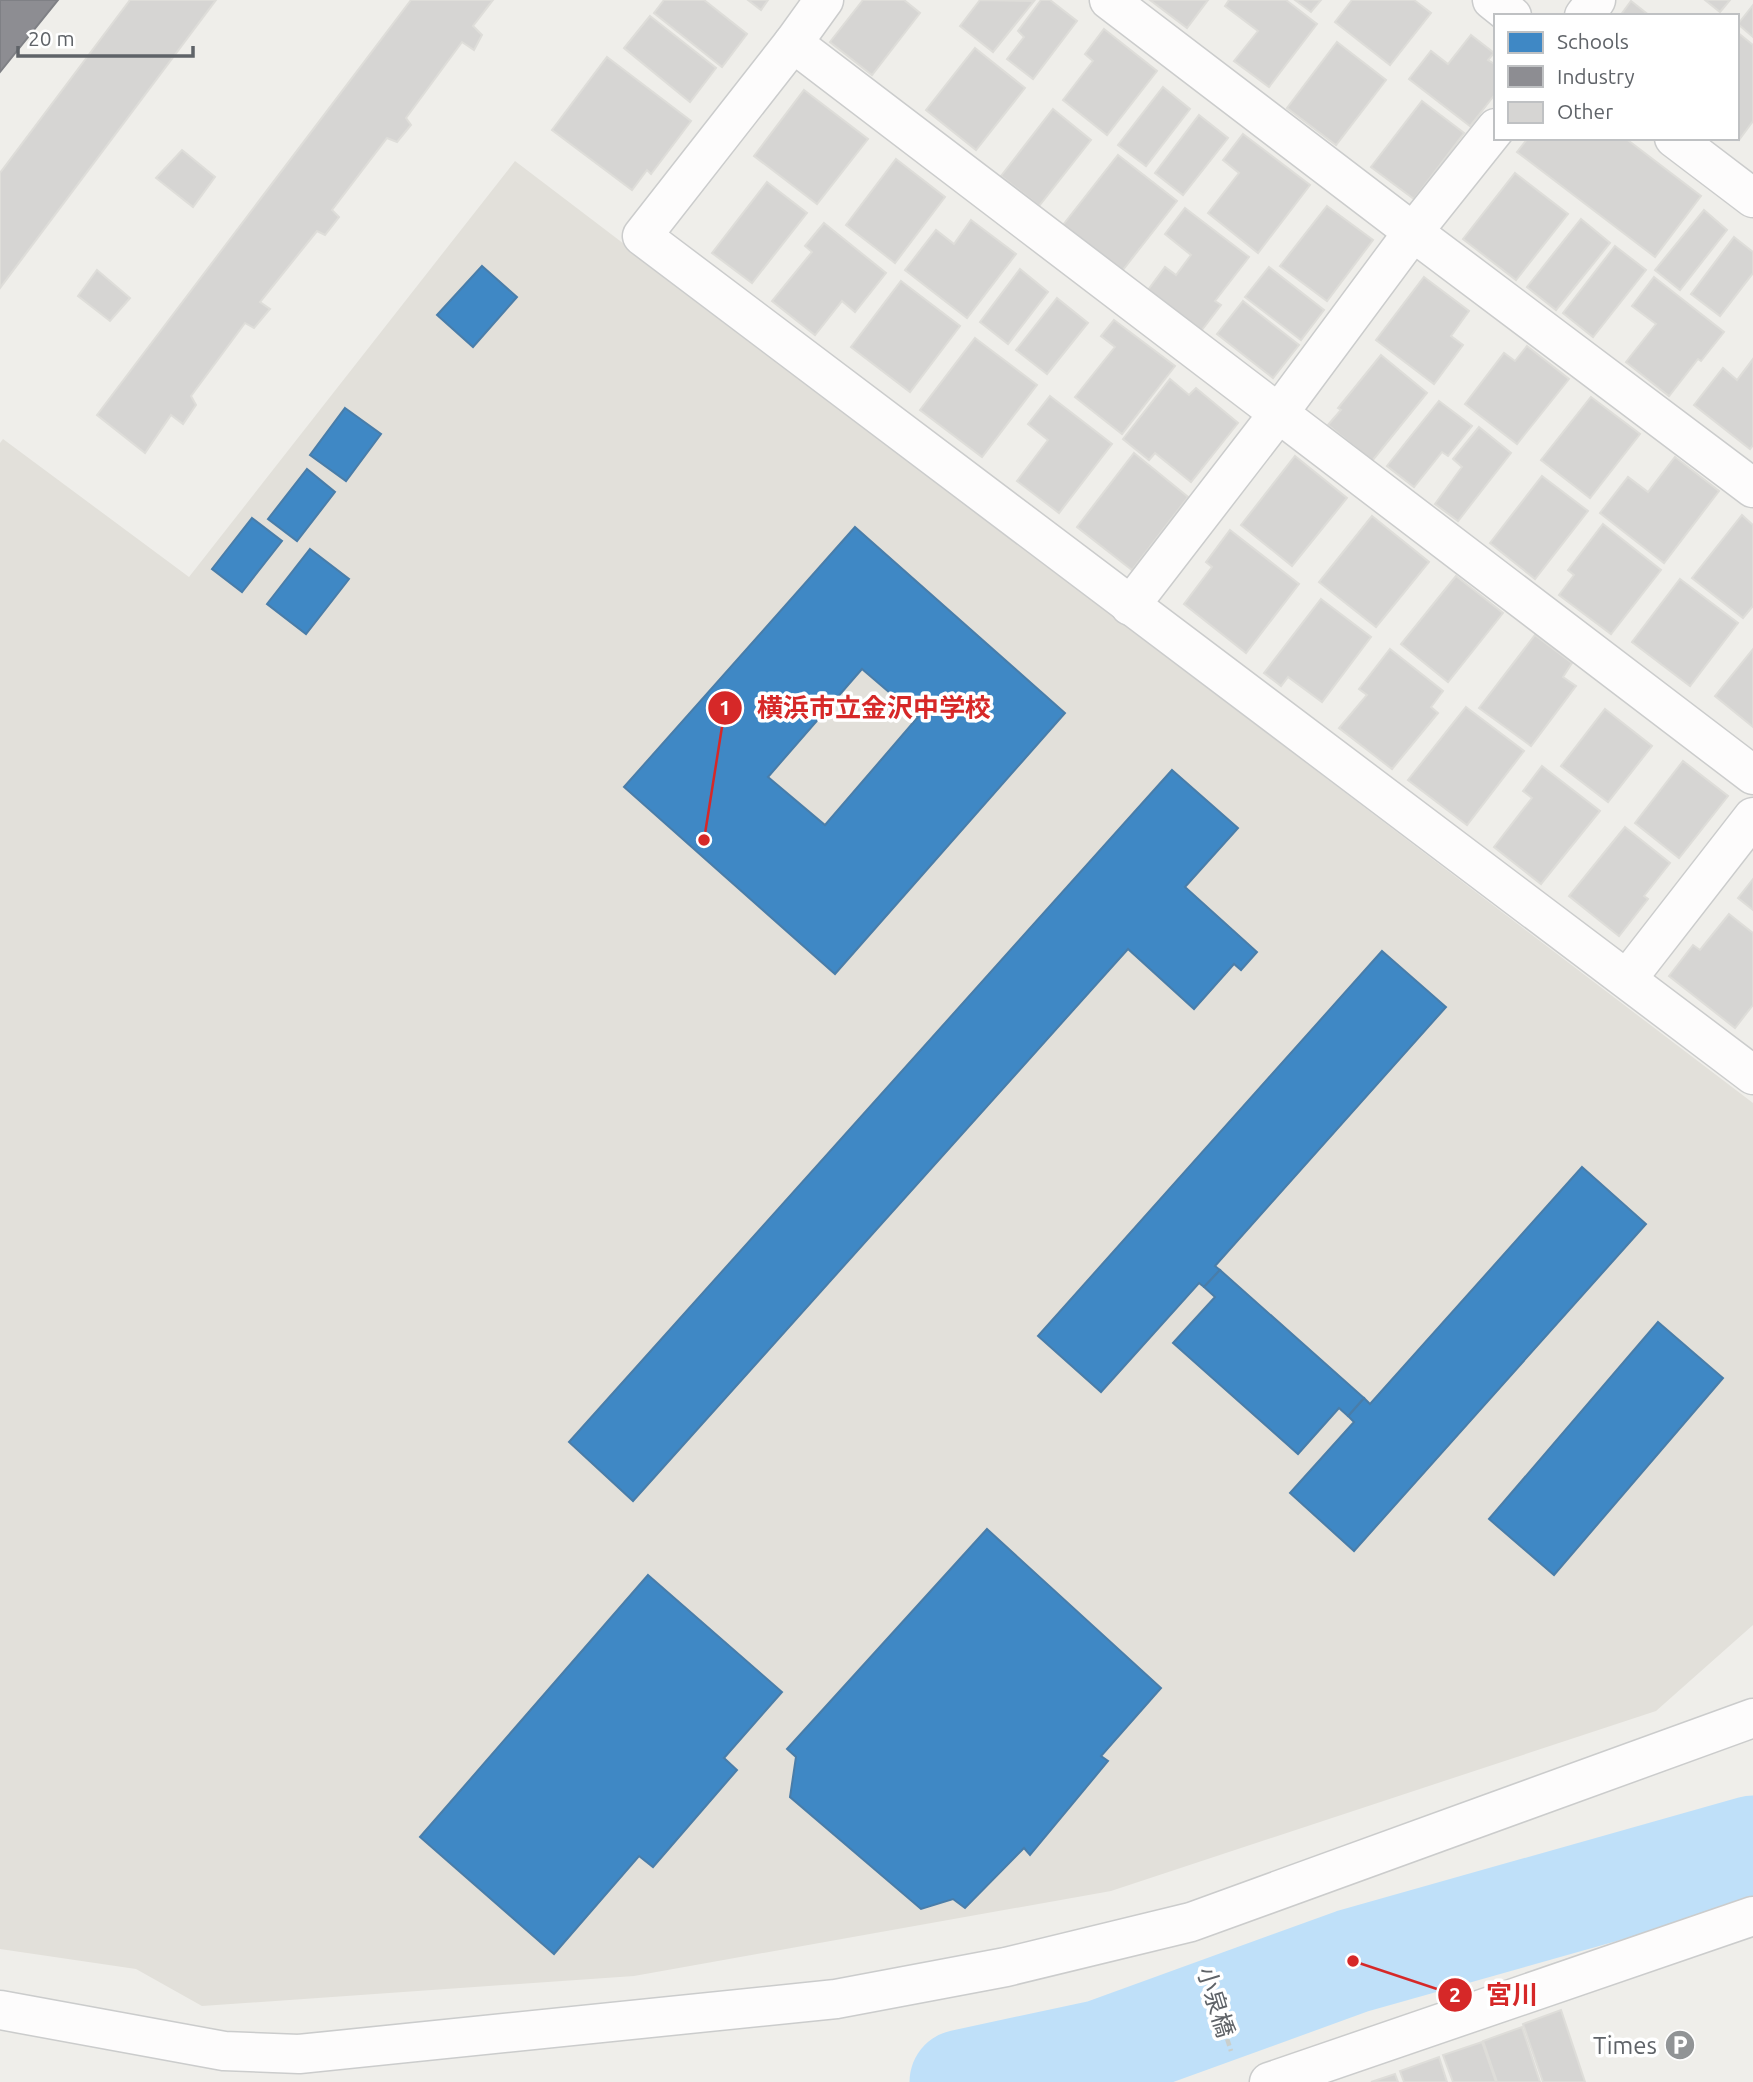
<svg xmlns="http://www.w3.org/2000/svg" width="1753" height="2082" viewBox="0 0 1753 2082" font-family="Ubuntu,'Noto Sans JP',sans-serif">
	<rect width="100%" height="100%" fill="#efeeea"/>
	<polygon fill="#e2e0da" points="515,161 1753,1103 1753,1625 1656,1711 1111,1891 634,1976 202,2006 136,1969 0,1949 0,443 3,439 189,577"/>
	<g fill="#3f88c5" stroke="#497da9" stroke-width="2" fill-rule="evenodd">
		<polygon points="482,266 517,297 473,347 437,315"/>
		<polygon points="345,408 381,434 346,481 310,455"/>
		<polygon points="307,469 335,492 297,541 268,519"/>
		<polygon points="252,518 282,541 242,592 212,569"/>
		<path d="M855,527l210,186 -230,261 -211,-187zM862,669l56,48 -93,108 -57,-48z"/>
		<polygon points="310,549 349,579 306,634 267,604"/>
		<polygon points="1172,770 1238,828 1185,887 1257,952 1241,970 1234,964 1194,1009 1128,949 633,1501 569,1442"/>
		<polygon points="1382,951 1446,1007 1215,1266 1220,1270 1204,1287 1199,1283 1101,1392 1038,1336"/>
		<polygon points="1582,1167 1646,1224 1354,1551 1290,1493 1354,1422 1348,1416 1364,1398 1370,1404"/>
		<polygon points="1220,1270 1364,1398 1348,1416 1339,1408 1298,1454 1173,1343 1215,1297 1204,1287"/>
		<polygon points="1658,1322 1723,1378 1554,1575 1489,1519"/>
		<polygon points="987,1529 1161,1688 1101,1756 1108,1761 1030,1855 1024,1848 965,1908 953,1899 921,1909 790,1797 796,1757 787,1749"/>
		<polygon points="648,1575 782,1692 724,1758 737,1770 653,1867 639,1856 554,1954 420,1837"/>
	</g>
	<polygon fill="#8d8d92" stroke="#7f8085" stroke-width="2" points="0,0 58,0 0,72"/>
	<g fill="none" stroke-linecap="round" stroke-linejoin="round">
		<polyline stroke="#bfe0f9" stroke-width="105" points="962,2082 1102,2052 1353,1961 1753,1848"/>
	</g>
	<g fill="#d6d5d3" stroke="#deddd9" stroke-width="2">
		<polygon points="130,0 216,0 0,288 0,173"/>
		<polygon points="411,0 493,0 473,26 482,35 474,50 462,42 406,118 411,125 397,142 387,138 332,210 339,217 325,235 317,231 260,302 270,309 254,328 245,323 191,396 196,405 183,424 171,415 145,453 97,415"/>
		<polygon points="664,0 704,0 747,34 722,67 654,13"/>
		<polygon points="748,0 768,0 761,10"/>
		<polygon points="863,0 904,0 920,13 872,75 830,42"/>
		<polygon points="980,0 1034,1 993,52 960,26"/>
		<polygon points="1041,0 1050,0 1077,21 1033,79 1007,59 1024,37 1018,31"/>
		<polygon points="1150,0 1208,0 1187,28"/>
		<polygon points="1229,0 1286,0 1317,24 1269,87 1234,61 1258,31 1225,6"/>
		<polygon points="1295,0 1321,0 1311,12"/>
		<polygon points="1352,0 1414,0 1431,13 1390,65 1335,22"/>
		<polygon points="1705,0 1730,0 1720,12"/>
		<polygon points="1631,1 1650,16 1620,16"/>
		<polygon points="1753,5 1753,37 1738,24"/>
		<polygon points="650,16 716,68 690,102 624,48"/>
		<polygon points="1104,29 1157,71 1107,135 1063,100 1093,61 1085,54"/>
		<polygon points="1737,32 1753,45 1753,121 1739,140 1737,138"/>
		<polygon points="1471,35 1494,53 1488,60 1496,65 1496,93 1470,126 1409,79 1431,51 1448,64"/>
		<polygon points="1337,42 1386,80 1336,145 1287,108"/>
		<polygon points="975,48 1025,88 976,150 926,110"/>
		<polygon points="607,57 691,121 651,174 647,170 632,190 552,130"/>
		<polygon points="1163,87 1190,109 1146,166 1118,145"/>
		<polygon points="804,90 868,139 817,204 754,156"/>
		<polygon points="1422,101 1464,133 1414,199 1371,167"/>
		<polygon points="1053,109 1091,140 1039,206 1001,176"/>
		<polygon points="1199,115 1228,138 1183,195 1155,173"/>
		<polygon points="1243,134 1310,185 1258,253 1208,213 1239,173 1223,160"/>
		<polygon points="1528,138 1625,138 1701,196 1655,257 1517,152"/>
		<polygon points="182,150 215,177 193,207 156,178"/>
		<polygon points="1118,155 1177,201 1122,271 1063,225"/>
		<polygon points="896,159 945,197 895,263 846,225"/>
		<polygon points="1515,173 1568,214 1516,280 1463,239"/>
		<polygon points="767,182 807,213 752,283 712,253"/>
		<polygon points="1327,206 1373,240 1327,301 1280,266"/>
		<polygon points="1185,208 1249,257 1215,301 1221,305 1201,331 1148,290 1165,267 1176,275 1191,255 1165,234"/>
		<polygon points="1704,210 1727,230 1680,290 1655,270"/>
		<polygon points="1581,219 1610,243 1556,310 1527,287"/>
		<polygon points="971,220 1016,254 967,318 905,270 936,230 954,244"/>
		<polygon points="824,223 886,273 855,312 842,301 815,335 772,301 812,252 805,246"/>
		<polygon points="1734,237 1753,252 1753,273 1720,316 1691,294"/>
		<polygon points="1615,246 1646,270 1593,337 1563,313"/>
		<polygon points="1269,267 1324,310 1301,340 1245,297"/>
		<polygon points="1020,269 1048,292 1008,344 980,322"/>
		<polygon points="97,270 130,298 110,321 78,296"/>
		<polygon points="1424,277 1469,311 1451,336 1463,345 1434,384 1376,340"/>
		<polygon points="1654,277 1724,332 1701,361 1698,359 1669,396 1626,362 1656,324 1632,306"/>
		<polygon points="901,281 960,326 910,392 851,347"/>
		<polygon points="1057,298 1088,323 1047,374 1016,350"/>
		<polygon points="1243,301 1299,345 1273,378 1217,334"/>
		<polygon points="1114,320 1175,366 1122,434 1075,397 1115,347 1101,336"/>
		<polygon points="975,338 1037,385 982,457 920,410"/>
		<polygon points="1527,346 1569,379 1517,444 1465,404 1504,353 1515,361"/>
		<polygon points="1381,355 1427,393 1372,461 1328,425 1341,410 1338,408"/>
		<polygon points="1753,359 1753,445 1750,449 1694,405 1723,368 1737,380"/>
		<polygon points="1170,379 1189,395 1196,388 1238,423 1191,482 1155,453 1149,460 1123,439"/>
		<polygon points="1050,396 1112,444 1059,513 1017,481 1048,440 1028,424"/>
		<polygon points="1591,397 1640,434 1590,498 1541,460"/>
		<polygon points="1439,401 1472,426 1448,456 1442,452 1414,487 1387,466"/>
		<polygon points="1479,427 1511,453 1458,521 1435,504 1462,467 1453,459"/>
		<polygon points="1134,453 1188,497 1132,570 1077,527"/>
		<polygon points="1295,456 1347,498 1292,566 1241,525"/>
		<polygon points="1675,457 1719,491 1664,563 1600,513 1628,477 1648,492"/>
		<polygon points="1542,476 1588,511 1535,579 1490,543"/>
		<polygon points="1742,515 1753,525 1753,606 1743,618 1692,578"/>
		<polygon points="1372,516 1429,562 1376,627 1319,582"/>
		<polygon points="1603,524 1661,570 1611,634 1559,595 1574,575 1568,570"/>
		<polygon points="1230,530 1299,584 1246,653 1184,604 1212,567 1206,562"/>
		<polygon points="1456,576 1503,613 1448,682 1401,644"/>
		<polygon points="1680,579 1738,623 1690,686 1632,642"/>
		<polygon points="1321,599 1371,637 1322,702 1288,677 1281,686 1264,673"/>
		<polygon points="1535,635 1572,663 1563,677 1576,686 1531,746 1479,708"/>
		<polygon points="1390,649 1443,691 1431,707 1438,713 1392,769 1339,728 1367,695 1359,689"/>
		<polygon points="1753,649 1753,727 1715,696"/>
		<polygon points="1466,707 1524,751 1467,825 1408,780"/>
		<polygon points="1605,709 1652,746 1608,802 1561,766"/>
		<polygon points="1683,761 1728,796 1679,858 1635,823"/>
		<polygon points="1542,766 1600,811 1541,884 1494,847 1532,798 1523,791"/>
		<polygon points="1625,827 1670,863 1644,896 1648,899 1619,936 1569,896"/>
		<polygon points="1753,879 1753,910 1738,898"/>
		<polygon points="1729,914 1753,933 1753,1005 1735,1028 1669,976 1693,945 1700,950"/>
		<polygon points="1561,2010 1585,2082 1543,2082 1523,2024"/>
		<polygon points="1522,2027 1540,2082 1497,2082 1483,2041"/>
		<polygon points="1482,2042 1496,2082 1453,2082 1443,2055"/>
		<polygon points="1439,2057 1447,2082 1404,2082 1400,2071"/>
		<polygon points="1395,2074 1398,2082 1371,2082"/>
	</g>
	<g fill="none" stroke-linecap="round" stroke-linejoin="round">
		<g stroke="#cbcccc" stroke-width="41">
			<g id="minor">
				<polyline points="824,0 793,43 642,236 1753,1075"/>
				<polyline points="1109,0 1413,232 1753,488"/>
				<polyline points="1492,0 1512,16"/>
				<polyline points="1584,16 1596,0"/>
				<polyline points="793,43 1753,775"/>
				<polyline points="1674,138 1753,198"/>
				<polyline points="1130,606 1278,414 1413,232 1496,128"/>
				<polyline points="1627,979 1753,817"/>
				<polyline points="1269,2082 1753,1916"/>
			</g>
		</g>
		<g stroke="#cbcccc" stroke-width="41">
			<polyline id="tertiary" points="0,2010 224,2051 299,2054 836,1999 1006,1967 1191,1922 1753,1718"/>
		</g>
		<polyline stroke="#cacfcc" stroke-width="4.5" stroke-dasharray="7 3.5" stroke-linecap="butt" points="1205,1969 1231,2051"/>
		<use href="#minor" stroke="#fdfcfc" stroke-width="38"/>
		<use href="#tertiary" stroke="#fdfcfc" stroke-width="38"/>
	</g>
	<defs>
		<g id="parking-disc" transform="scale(1.575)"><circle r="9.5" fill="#919496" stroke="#fff"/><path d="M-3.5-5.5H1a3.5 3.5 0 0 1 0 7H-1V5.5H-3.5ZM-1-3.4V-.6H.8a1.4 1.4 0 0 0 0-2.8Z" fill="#fff"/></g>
	</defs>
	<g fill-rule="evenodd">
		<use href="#parking-disc" x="1680" y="2045"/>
	</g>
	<g text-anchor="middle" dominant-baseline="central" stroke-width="7" stroke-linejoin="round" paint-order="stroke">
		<g font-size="24" fill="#5f6368" stroke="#fff">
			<text transform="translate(1216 2002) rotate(73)">小泉橋</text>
		</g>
		<g font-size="24" fill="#5f6368" stroke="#fff" text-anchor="end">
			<text x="1657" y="2045">Times</text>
		</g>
	</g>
	<path fill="none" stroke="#d62828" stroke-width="2.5" d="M704 840L725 708M1353 1961L1455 1995"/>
	<g fill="#d62828" stroke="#fff" stroke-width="2.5">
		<circle cx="704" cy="840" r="7"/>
		<circle cx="1353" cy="1961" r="7"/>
		<circle cx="725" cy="708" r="18"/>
		<circle cx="1455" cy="1995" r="18"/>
	</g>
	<g font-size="21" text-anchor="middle" font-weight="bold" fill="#fff">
		<text x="725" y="715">1</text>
		<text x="1455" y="2002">2</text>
	</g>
	<g font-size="26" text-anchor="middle" font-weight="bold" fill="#d62828" stroke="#fff" stroke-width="7" stroke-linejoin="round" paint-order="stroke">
		<text x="874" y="717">横浜市立金沢中学校</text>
		<text x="1512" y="2004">宮川</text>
	</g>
	<rect x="1494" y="14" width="245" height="126" fill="#ffffff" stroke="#bfc1c3" stroke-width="2"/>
	<rect x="1508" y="32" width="35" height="21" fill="#3f88c5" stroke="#bfc1c3" stroke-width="2"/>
	<text x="1557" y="49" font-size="21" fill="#5f6368">Schools</text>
	<rect x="1508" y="66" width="35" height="21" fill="#8d8d92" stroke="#bfc1c3" stroke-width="2"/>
	<text x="1557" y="84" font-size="21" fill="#5f6368">Industry</text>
	<rect x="1508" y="102" width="35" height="21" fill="#d6d5d3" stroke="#bfc1c3" stroke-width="2"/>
	<text x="1557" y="119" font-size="21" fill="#5f6368">Other</text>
	<path d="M18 46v10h175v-10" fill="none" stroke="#5f6368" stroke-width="3.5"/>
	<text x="28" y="46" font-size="21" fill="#5f6368" stroke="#ffffff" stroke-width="5" paint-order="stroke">20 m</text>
</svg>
